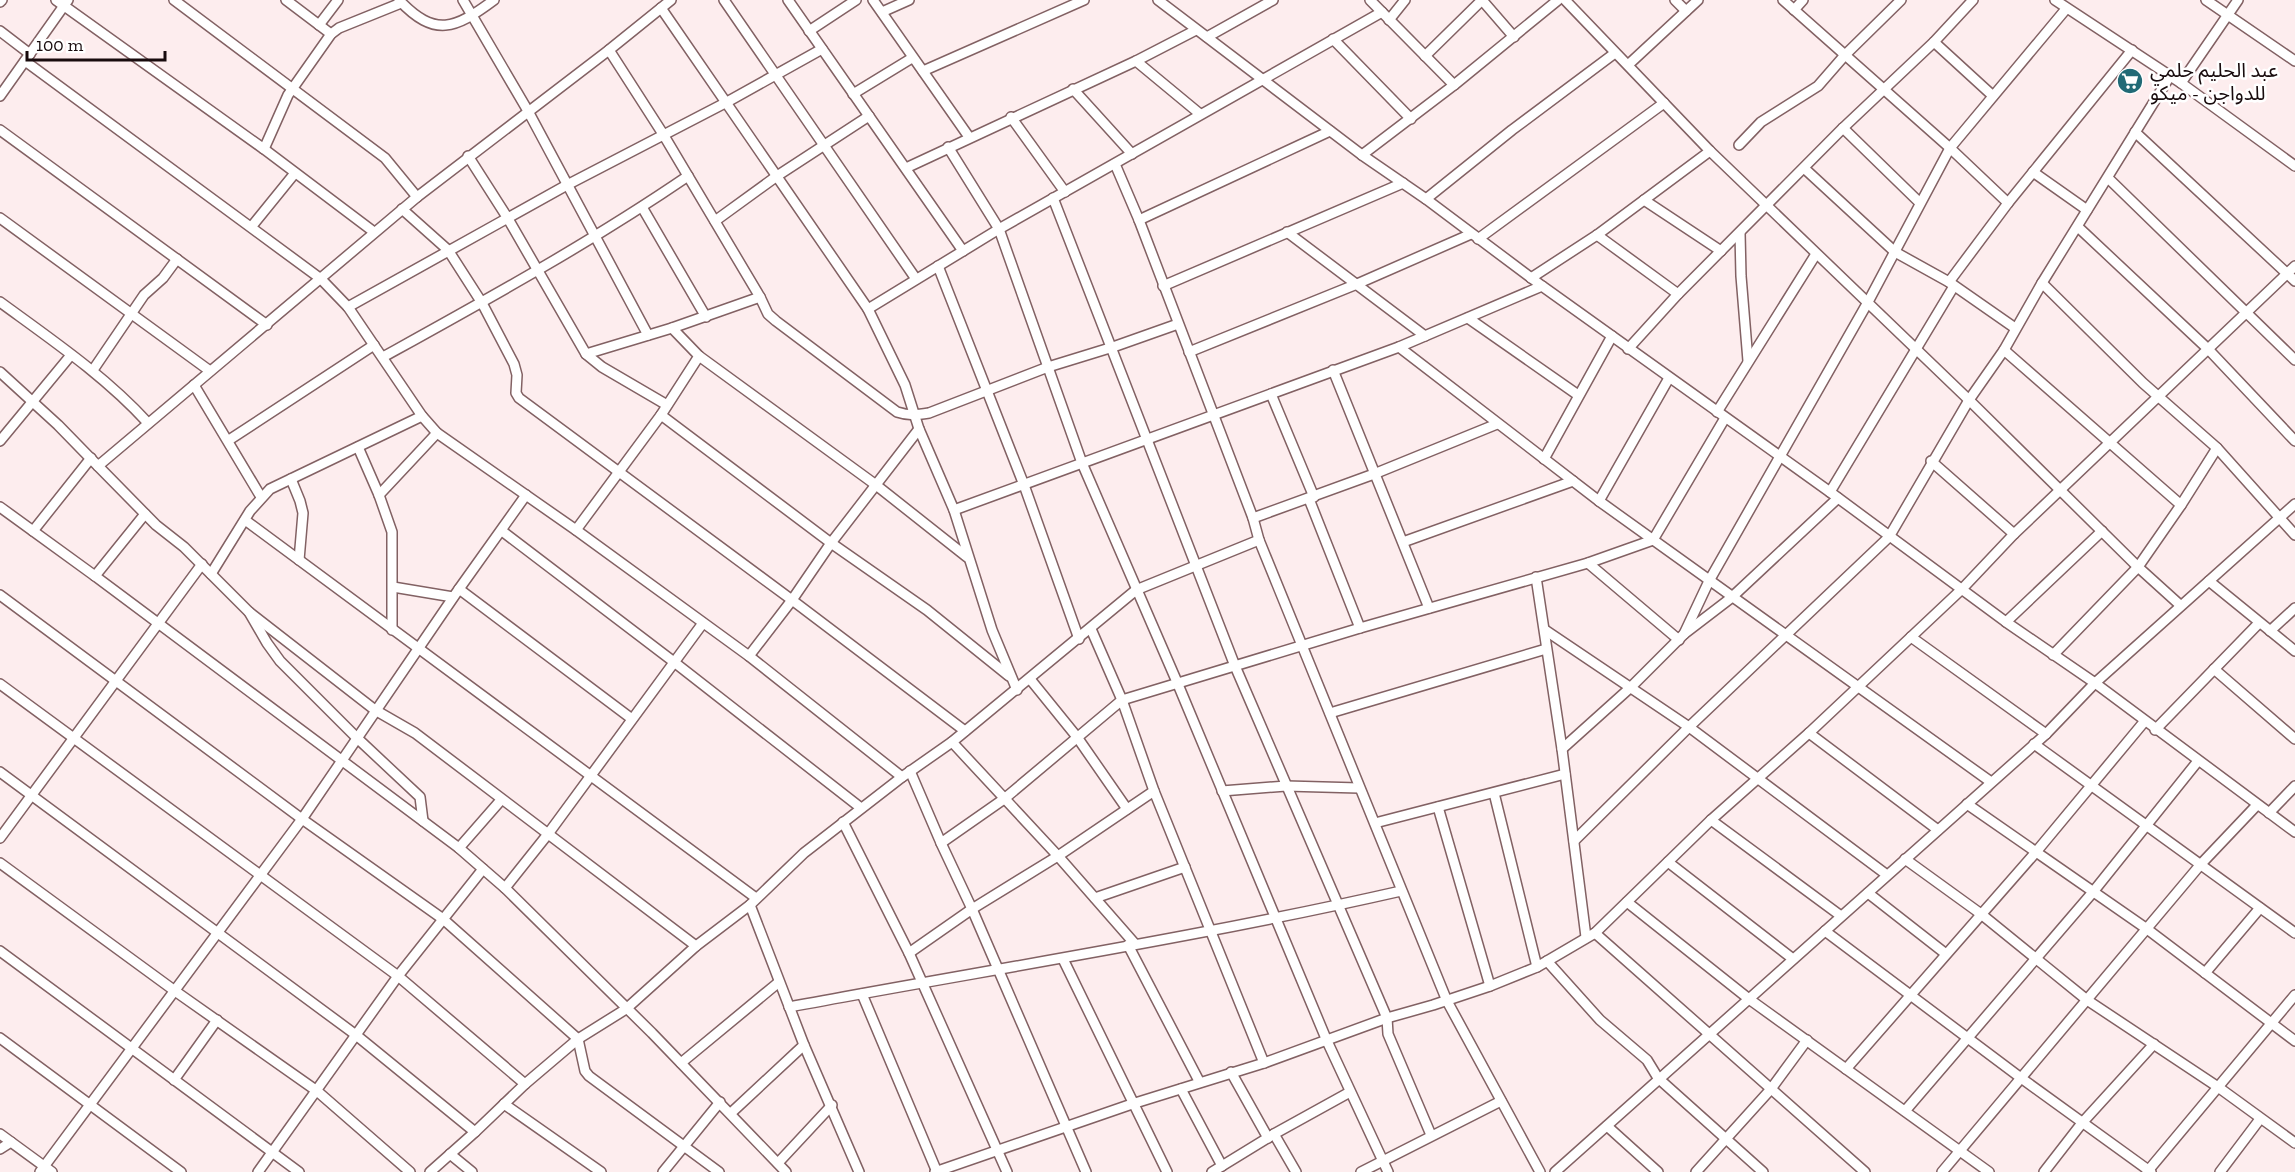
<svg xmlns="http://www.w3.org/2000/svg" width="2295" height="1172" viewBox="0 0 2295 1172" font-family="'Zilla Slab','Noto Sans Arabic',serif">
	<rect width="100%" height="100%" fill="#fdedee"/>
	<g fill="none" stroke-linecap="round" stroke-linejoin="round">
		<g stroke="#826163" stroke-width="12">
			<g id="minor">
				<polyline points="56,0 264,149 374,232"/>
				<polyline points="174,0 385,158 417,197"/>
				<polyline points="286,0 331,34"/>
				<path d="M399,0c36,38 56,29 95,0"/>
				<polyline points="463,0 528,111 648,335"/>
				<polyline points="724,0 916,279"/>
				<polyline points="788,0 963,251"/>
				<polyline points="873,0 969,137"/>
				<polyline points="1158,0 1362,155 1426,199 1542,286 1830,492 2006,622 2095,683 2295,832"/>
				<polyline points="1370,0 1454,85"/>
				<polyline points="1482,0 1514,37"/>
				<polyline points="1565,0 1710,151 1969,400 2138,567 2180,605"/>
				<polyline points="1675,0 1686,11"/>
				<polyline points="1783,0 1950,148 2008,203"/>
				<polyline points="2055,0 2181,83 2295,166"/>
				<polyline points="2206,0 2295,61"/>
				<polyline points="0,2 2,0"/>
				<polyline points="661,8 868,309 905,385 919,429 954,510 992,630 1017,690"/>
				<polyline points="1794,10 1803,0"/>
				<polyline points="882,12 909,0"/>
				<polyline points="1389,20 1405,0"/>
				<polyline points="319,25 338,0"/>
				<polyline points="0,31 30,54"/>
				<polyline points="809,31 856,0"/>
				<polyline points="1207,37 1273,0"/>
				<polyline points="1333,39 1411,119"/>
				<polyline points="1934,42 1993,96"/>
				<polyline points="609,50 663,134 760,297"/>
				<polyline points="1425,56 1482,0"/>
				<polyline points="25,61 321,279 348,307 422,416 437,433 576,530 749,656 902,777"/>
				<polyline points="1136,61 1200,114"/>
				<polyline points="1628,65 1698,0"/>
				<polyline points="923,71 1084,0"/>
				<polyline points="2181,83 2238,0"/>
				<polyline points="1073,89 1132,154"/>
				<polyline points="853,94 912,58"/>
				<polyline points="0,96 68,0"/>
				<polyline points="1011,117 1065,192"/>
				<polyline points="1843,128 1920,203"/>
				<polyline points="0,130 267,325"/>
				<polyline points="2135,132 2295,281"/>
				<polyline points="1739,145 1761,122 1818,86 1845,55 1901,0"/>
				<polyline points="948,147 999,229 1082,463 1177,682 1327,1041 1388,1172"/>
				<polyline points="264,149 288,95 331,34 339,28 401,3"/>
				<polyline points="1362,155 1454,85 1558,0"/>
				<polyline points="468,156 507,217 586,354 602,367 667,405"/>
				<polyline points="1115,164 1139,220 1253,518 1259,540 1447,1001 1540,1172"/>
				<polyline points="906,168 1136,61 1196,30"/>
				<polyline points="1805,169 1895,252 1949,282 2015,328"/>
				<polyline points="2033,172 2087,210"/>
				<polyline points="2108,178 2295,360"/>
				<polyline points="1053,198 1235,666 1387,1018 1388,1034 1431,1135"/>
				<polyline points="1426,199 1512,130 1615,53"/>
				<polyline points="1644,200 1721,251"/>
				<polyline points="642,207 706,317"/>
				<polyline points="402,209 448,250 482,303 514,364 517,375 516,393 519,398 792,600 965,731"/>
				<polyline points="0,218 210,371"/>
				<polyline points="1139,220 1330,131"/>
				<polyline points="715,221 777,176 869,116"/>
				<polyline points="252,226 295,173"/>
				<polyline points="2078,227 2208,349 2295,441"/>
				<polyline points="1287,232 1425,336"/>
				<polyline points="1740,233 1741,276 1748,361"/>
				<polyline points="1597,235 1678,294"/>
				<polyline points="1478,239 1664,103"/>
				<polyline points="938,266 1024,485 1079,639"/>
				<polyline points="1531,278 1597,235 1710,151"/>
				<polyline points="1949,282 2008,203 2132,50"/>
				<polyline points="2042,283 2143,383 2217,448 2295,535"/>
				<polyline points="1163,286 1403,183"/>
				<path d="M0,302c52,38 105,74 148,121"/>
				<polyline points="348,307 567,185 727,102 822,49"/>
				<polyline points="868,309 999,229 1382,12"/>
				<polyline points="1468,318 1578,395"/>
				<polyline points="1399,347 1599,501 1991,782"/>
				<polyline points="1628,349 1678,294 1843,128 1934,42 1973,0"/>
				<polyline points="2004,350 2181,505"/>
				<polyline points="1189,352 1357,284 1471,234"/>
				<path d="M586,354l86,-26 88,-31 8,17 8,7 121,91c12,4 20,3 32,1l119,-46 65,-20 65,-23"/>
				<polyline points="699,356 876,485 967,557"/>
				<path d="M383,357c103,-57 207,-114 305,-181"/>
				<polyline points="93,370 144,295 163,278 177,259"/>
				<polyline points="1333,370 1429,608"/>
				<polyline points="0,372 58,425 98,466 417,197 609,50 671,0"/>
				<polyline points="194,385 261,497"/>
				<polyline points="1271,394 1314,497"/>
				<polyline points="1717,412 1816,254"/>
				<polyline points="661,415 831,543 927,610 1009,676"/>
				<polyline points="229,440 374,345"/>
				<polyline points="0,441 71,355"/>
				<polyline points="358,447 379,495 392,532 392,630"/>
				<polyline points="1544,459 1612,336"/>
				<polyline points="1931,461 2014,534"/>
				<polyline points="98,466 156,525 184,547 249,612 267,643 280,661 356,737 420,797 423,821"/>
				<polyline points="291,479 300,501 303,513 299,560"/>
				<polyline points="1830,492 1954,286"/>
				<polyline points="379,495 437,433"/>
				<polyline points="1309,499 1360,628"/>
				<polyline points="1599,501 1669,378"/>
				<polyline points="0,507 95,576"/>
				<polyline points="954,510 1399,347 1542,286"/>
				<polyline points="145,514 95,576 459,848 505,888 652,1033 786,1172"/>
				<polyline points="1253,518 1374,474 1497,424"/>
				<polyline points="245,520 756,898"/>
				<polyline points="576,530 661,415 699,356 672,328"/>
				<polyline points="33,531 91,458"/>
				<polyline points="502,531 674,662 861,808"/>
				<polyline points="1403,542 1573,481"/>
				<polyline points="1588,563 1679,640"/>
				<polyline points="211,574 250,511 270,489 422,416"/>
				<polyline points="1536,577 1562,749 1586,937"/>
				<polyline points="2209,581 2295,651"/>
				<polyline points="393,587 453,597"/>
				<polyline points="459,589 632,719"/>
				<polyline points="0,595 302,819 443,919 578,1039 585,1071 589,1076 719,1172"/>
				<polyline points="249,612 375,710 415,733 696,946"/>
				<polyline points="2006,622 2102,531"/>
				<polyline points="1091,629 1122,700 1154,791 1264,1063"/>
				<polyline points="1545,630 1689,727 1887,875"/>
				<polyline points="2270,631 2295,608"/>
				<polyline points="1684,634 1709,581 1868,302 1950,148 2066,9"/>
				<polyline points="1911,637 2046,734"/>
				<polyline points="2053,655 2138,567 2181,505 2217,448"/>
				<polyline points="749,656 792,600 831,543 919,429"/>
				<polyline points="2214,669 2295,739"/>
				<polyline points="1030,679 1077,737 1127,809"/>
				<polyline points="0,684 398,976 525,1084"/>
				<polyline points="1330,713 1546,649"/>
				<polyline points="2155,730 2259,623"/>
				<polyline points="1809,733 1938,830"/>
				<polyline points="952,742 1058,856 1135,944"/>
				<polyline points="2034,744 2295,933"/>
				<polyline points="1562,749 1631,687 1684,634 1731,598 1838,498"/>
				<polyline points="910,771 941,843 972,909 1086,1172"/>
				<polyline points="0,772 356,1035 475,1132"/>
				<polyline points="1222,791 1286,786 1359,788"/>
				<polyline points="1494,793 1537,967"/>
				<polyline points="1967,804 2147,929 2295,1041"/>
				<polyline points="1438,807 1490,986"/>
				<polyline points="2269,813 2295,786"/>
				<polyline points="1711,820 1841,916"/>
				<polyline points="843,822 909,953 1007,1172"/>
				<polyline points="1375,823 1565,774"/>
				<polyline points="0,838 202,564"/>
				<polyline points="1574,841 1689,727 1889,537 1969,400 2004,350 2042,283 2170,76"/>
				<polyline points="941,843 1004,799 1122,700 1360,628 1588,563 1653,540 1725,418"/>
				<polyline points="459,848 501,800"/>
				<polyline points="1905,859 1981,914 2087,1000 2218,1087 2295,1143"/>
				<polyline points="1668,862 1793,959"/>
				<polyline points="0,863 175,991 317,1091 410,1172"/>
				<polyline points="505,888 548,834 703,623"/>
				<polyline points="1868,893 1946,954"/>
				<polyline points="1095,898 1185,867"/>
				<polyline points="1627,902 1749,999 1989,1172"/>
				<polyline points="750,905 804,1045 859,1172"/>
				<polyline points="1825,931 2021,1078 2151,1172"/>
				<polyline points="1595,933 1865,1172"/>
				<polyline points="1128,945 1199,1081"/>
				<polyline points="0,951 299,1172"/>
				<polyline points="909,953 972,909 1058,856 1154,791"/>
				<polyline points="1063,959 1167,1172"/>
				<polyline points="1547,961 1600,1020 1647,1060 1658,1078 1763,1172"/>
				<polyline points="2205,973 2260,908"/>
				<polyline points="862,994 937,1172"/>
				<path d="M789,1007c204,-38 410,-70 612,-116"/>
				<polyline points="0,1038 181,1172"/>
				<polyline points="681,1063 779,982"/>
				<polyline points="1846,1069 2036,852 2144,722"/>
				<polyline points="1231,1072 1268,1138"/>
				<polyline points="174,1080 217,1020"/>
				<polyline points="1181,1089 1222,1166"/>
				<polyline points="504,1104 601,1172"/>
				<polyline points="1905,1111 2093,892 2198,761"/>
				<polyline points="731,1113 804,1045"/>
				<polyline points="1607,1126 1658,1172"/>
				<polyline points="0,1134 52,1172"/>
				<polyline points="1274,1134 1296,1172"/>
				<polyline points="0,1149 11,1142"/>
				<polyline points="450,1154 472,1172"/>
				<polyline points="778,1163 832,1105"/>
				<polyline points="40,1172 302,819 459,589 526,495"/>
				<polyline points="258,1172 398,976 483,869"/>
				<polyline points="430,1172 475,1132 525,1084 578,1039 626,1009 696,946 750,905 804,853 902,777 952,742 1136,590 1259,540"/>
				<polyline points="663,1172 720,1102"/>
				<polyline points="935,1172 1132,1104 1264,1063 1387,1018 1433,1005 1490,986 1537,967 1595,933 1711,820 1809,733 1962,589 2014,534 2295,266"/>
				<polyline points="1212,1172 1274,1134 1350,1092"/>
				<polyline points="1361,1172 1501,1101"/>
				<polyline points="1555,1172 2046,734 2095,683 2295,504"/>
				<polyline points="1696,1172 1771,1089 1807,1040"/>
				<polyline points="1942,1172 2201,864 2257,805"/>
				<polyline points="2044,1172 2082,1123 2154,1044"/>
				<polyline points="2147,1172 2295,995"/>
				<polyline points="2220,1172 2260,1119"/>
			</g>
		</g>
		<use href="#minor" stroke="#fff" stroke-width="9"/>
	</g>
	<defs>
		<g id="supermarket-disc" transform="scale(1.35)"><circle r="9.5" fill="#216a76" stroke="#fff"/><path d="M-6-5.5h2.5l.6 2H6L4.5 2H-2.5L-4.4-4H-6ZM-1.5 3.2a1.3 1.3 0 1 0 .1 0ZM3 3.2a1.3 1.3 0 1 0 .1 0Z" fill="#fff"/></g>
	</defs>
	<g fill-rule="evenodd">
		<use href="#supermarket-disc" x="2130" y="81"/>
	</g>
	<g text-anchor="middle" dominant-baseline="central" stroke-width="5" stroke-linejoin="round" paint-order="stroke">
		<g font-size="20" fill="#180b0d" stroke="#fff" text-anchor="start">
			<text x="2150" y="70">عبد الحليم حلمي<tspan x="2150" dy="23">للدواجن - ميكو</tspan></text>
		</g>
	</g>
	<path d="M27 51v9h138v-9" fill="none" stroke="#180b0d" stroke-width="3"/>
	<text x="36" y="51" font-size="18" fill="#180b0d" stroke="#ffffff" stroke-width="4.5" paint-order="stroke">100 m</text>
</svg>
